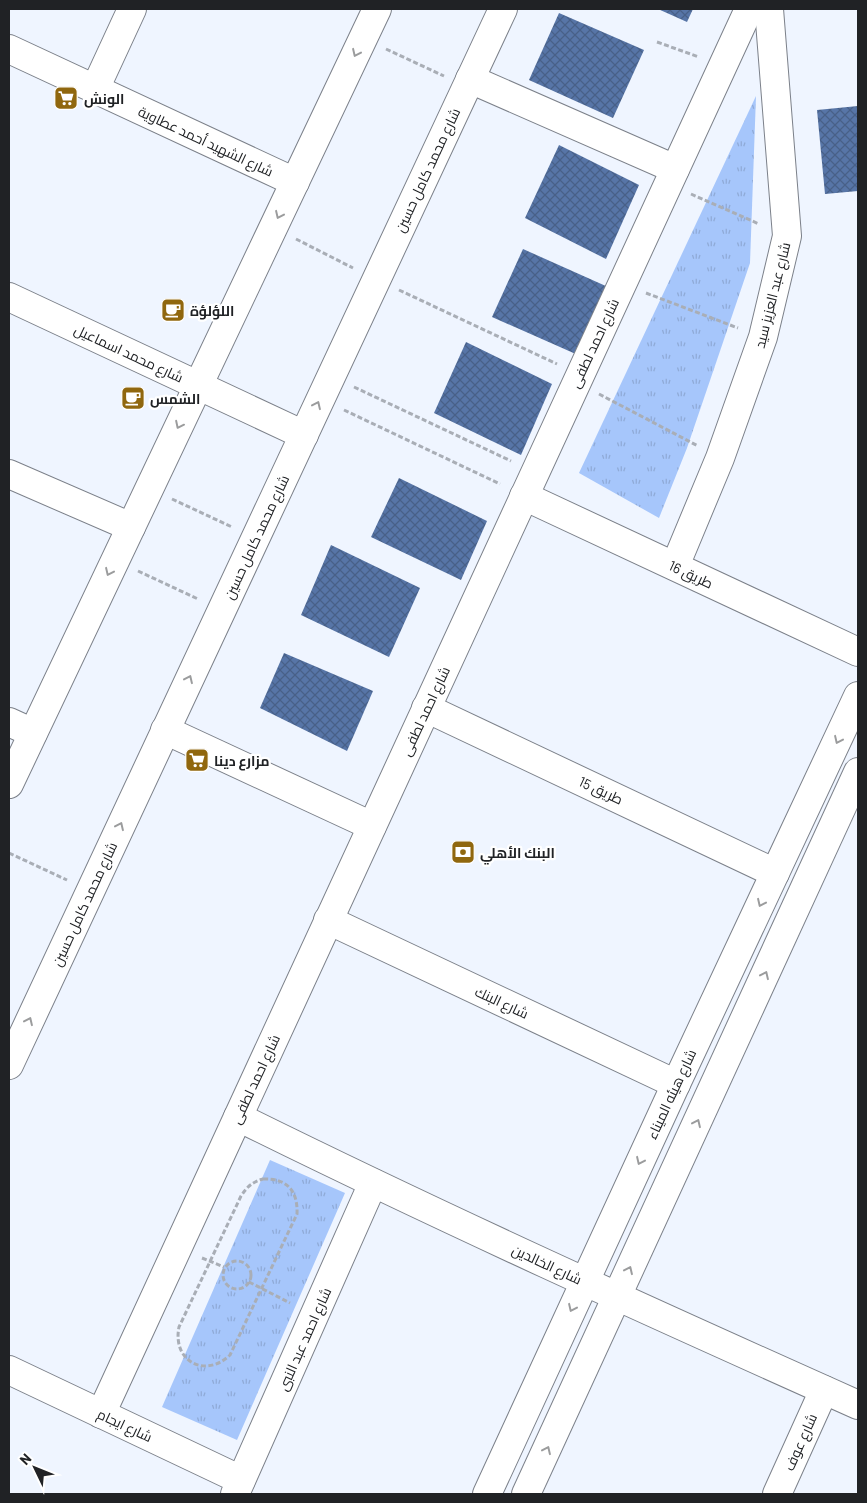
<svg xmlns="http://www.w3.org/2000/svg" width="867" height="1503" viewBox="0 0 867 1503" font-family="Barlow,Cairo,sans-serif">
	<defs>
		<pattern id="park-tufts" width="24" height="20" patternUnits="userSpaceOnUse" patternTransform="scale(1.25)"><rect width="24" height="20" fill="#a6c6fb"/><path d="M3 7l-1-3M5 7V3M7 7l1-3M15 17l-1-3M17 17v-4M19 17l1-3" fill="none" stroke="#8faad7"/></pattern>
		<pattern id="building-cross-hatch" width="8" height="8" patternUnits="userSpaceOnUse" patternTransform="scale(1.25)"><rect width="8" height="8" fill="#5775a7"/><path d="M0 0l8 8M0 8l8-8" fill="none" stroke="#486088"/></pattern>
	</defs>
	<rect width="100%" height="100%" fill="#eff5ff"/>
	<g fill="url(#park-tufts)">
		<polygon points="756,96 750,263 687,448 659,518 579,473"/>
		<polygon points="270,1160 345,1193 237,1440 162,1407"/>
	</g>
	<g fill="url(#building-cross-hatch)">
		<polygon points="658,9 693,9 687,22"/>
		<polygon points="559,13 644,50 613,118 529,80"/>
		<polygon points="858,106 858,191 825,194 817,110"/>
		<polygon points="559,145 639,185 606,259 525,218"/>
		<polygon points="523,249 608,287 578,355 492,317"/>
		<polygon points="466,342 552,384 521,455 434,413"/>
		<polygon points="399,478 487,521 461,580 371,537"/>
		<polygon points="331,545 420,588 389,657 301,615"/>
		<polygon points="284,653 373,691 347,751 260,708"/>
	</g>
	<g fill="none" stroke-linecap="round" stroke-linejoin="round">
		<g stroke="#7c818a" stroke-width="30">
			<g id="street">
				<polyline points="9,49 295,182"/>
				<polyline points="470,79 675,169"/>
				<polyline points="95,89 132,9"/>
				<polyline points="9,297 304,435"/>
				<polyline points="9,474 131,527"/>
				<polyline points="524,496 858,652"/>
				<polyline points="675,566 720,458 763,337 787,236 769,9"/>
				<polyline points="426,708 775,873"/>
				<polyline points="9,722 33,733"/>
				<polyline points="165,730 372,826"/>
				<polyline points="9,784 377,9"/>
				<polyline points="328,920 676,1084"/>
				<polyline points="9,1065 503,9"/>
				<path d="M238,1117c204,101 412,195 620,288"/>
				<polyline points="9,1370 241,1480"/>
				<polyline points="101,1414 749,9"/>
				<polyline points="235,1494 373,1183"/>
				<polyline points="487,1494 676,1084 858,696"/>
				<polyline points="526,1494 858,772"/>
				<polyline points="777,1494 824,1390"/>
			</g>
		</g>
		<g stroke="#a9aeb6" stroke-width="3" stroke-dasharray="5 2.5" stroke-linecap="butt">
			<polyline points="657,42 699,57"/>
			<polyline points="386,49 444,76"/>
			<polyline points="691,194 759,224"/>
			<polyline points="296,239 353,268"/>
			<polyline points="399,290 557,364"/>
			<polyline points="646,293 738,328"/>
			<polyline points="354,387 511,461"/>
			<polyline points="599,394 698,446"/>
			<polyline points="344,410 500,484"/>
			<polyline points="172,499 232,527"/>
			<polyline points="138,571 198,599"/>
			<polyline points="9,853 67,880"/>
			<path d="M263,1179c24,-1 35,12 34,35l-67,141c-25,24 -58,6 -51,-28l62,-131c6,-9 11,-14 22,-17z"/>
			<polyline points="202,1258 224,1267"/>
			<circle cx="237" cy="1275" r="14"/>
			<polyline points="249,1282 290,1303"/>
		</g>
		<use href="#street" stroke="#fff" stroke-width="28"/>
	</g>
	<defs><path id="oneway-chevron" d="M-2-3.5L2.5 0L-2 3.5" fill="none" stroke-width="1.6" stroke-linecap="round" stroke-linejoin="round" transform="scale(1.25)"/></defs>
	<g stroke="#9b9c9d">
		<use href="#oneway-chevron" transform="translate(356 53) rotate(115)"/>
		<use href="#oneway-chevron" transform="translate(279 215) rotate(115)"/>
		<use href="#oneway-chevron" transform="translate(317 405) rotate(-65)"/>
		<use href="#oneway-chevron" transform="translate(179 425) rotate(116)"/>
		<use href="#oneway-chevron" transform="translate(109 572) rotate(115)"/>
		<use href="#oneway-chevron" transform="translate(189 679) rotate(-65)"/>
		<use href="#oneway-chevron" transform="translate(838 740) rotate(115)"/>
		<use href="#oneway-chevron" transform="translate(120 826) rotate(-65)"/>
		<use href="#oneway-chevron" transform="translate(761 903) rotate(115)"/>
		<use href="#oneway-chevron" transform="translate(765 975) rotate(-65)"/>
		<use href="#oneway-chevron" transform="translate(29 1021) rotate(-65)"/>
		<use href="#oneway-chevron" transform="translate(697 1123) rotate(-65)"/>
		<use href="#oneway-chevron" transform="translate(640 1161) rotate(115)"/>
		<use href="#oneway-chevron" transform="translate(629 1270) rotate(-65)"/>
		<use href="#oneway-chevron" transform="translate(572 1308) rotate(115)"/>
		<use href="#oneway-chevron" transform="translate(547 1450) rotate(-65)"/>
	</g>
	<defs>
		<g id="supermarket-square" transform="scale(1.25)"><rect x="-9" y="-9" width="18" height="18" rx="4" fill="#90670e" stroke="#fff"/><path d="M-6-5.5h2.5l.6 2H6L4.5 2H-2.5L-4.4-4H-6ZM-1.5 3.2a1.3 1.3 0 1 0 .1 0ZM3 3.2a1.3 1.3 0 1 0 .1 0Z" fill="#fff"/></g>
		<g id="cafe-square" transform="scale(1.25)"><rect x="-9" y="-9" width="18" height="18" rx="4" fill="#90670e" stroke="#fff"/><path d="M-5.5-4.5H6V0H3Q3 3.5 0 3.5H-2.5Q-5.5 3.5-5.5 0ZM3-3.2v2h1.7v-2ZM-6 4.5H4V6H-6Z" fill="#fff"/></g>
		<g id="bank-square" transform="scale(1.25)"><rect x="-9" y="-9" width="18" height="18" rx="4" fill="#90670e" stroke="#fff"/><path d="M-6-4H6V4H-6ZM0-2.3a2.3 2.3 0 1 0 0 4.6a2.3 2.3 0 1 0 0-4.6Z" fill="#fff"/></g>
	</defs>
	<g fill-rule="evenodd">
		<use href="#supermarket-square" x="66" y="98"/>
		<use href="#cafe-square" x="173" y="310"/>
		<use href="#cafe-square" x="133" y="398"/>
		<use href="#supermarket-square" x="197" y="760"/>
		<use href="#bank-square" x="463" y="852"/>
	</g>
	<g text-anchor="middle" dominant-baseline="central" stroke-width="4.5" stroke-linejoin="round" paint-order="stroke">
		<g font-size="14" font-weight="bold" fill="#202225" stroke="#fff" text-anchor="start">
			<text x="84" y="98">الونش</text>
			<text x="190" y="310">اللؤلؤة</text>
			<text x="150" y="398">الشمس</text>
			<text x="214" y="760">مزارع دينا</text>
			<text x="480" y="852">البنك الأهلي</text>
		</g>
		<g font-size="14" fill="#202225" stroke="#fff">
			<text transform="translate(206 141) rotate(25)">شارع الشهيد أحمد عطاوية</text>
			<text transform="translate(427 170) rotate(-65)">شارع محمد كامل حسين</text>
			<text transform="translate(772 295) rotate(-76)">شارع عبد العزيز سيد</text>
			<text transform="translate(594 343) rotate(-65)">شارع احمد لطفى</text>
			<text transform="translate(129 353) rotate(25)">شارع محمد اسماعيل</text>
			<text transform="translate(256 537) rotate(-65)">شارع محمد كامل حسين</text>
			<text transform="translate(691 574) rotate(25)">طريق 16</text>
			<text transform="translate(425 711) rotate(-65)">شارع احمد لطفى</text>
			<text transform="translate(601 790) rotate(25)">طريق 15</text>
			<text transform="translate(84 904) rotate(-65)">شارع محمد كامل حسين</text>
			<text transform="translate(502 1002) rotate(25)">شارع البنك</text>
			<text transform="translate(255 1079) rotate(-65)">شارع احمد لطفى</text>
			<text transform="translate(671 1094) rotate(-65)">شارع هيئه الميناء</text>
			<text transform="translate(547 1264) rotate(25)">شارع الخالدين</text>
			<text transform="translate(304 1339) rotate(-66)">شارع احمد عبد النبى</text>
			<text transform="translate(125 1425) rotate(25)">شارع ايجام</text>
			<text transform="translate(800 1442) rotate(-66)">شارع عوف</text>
		</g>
	</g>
	<rect width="867" height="1503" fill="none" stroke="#202225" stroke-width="20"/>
	<g transform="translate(35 1468) rotate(313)" stroke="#ffffff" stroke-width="4" paint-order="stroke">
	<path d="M0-4L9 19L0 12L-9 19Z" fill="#202225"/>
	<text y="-8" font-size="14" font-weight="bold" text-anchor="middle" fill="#202225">N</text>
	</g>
</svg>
